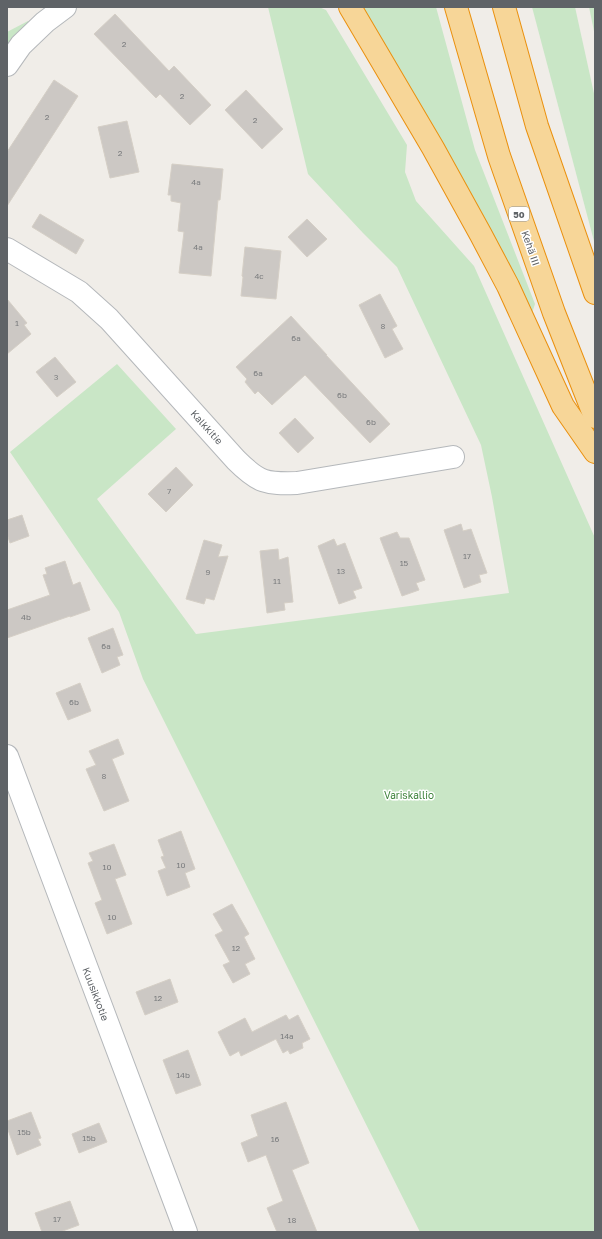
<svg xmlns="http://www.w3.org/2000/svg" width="602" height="1239" viewBox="0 0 602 1239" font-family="'Golos Text',sans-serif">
	<rect width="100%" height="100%" fill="#f0ede8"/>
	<g fill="#c9e6c6">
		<polygon points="268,7 319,7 326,10 407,145 405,172 416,201 474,266 595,538 595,1232 420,1232 143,679 119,612 10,452 117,364 176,429 97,499 196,634 509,593 492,497 481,445 397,267 363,233 308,174"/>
		<polygon points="359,7 436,7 475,150 535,304 531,316"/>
		<polygon points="532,7 575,7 595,98 595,245"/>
		<polygon points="589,7 595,7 595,36"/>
		<polygon points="28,21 32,25 7,52 7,32"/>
	</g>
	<g fill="#ccc8c4" stroke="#d5cfc6">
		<polygon points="115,14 169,71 174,66 211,105 190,125 160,94 156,98 94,34"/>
		<polygon points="54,80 78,96 7,206 7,152"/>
		<polygon points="246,90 283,129 262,149 225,110"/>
		<polygon points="127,121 139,172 110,178 98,127"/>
		<polygon points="172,164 223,169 220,200 218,200 211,276 179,273 184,232 178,231 181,203 171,201 171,195 168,195"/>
		<polygon points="40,214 84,240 76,254 32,227"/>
		<polygon points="307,219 327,239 307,257 288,237"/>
		<polygon points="245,247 281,251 276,299 241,296 243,277 242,276"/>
		<polygon points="380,294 397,326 392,329 403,349 385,358 359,305"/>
		<polygon points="7,299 27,323 24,325 31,334 7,354"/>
		<polygon points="291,316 327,355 326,355 390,424 370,443 305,375 272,405 258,391 255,394 245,382 247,379 236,367"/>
		<polygon points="55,357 76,382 57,397 36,372"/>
		<polygon points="295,418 314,438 298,453 279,433"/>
		<polygon points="176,467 193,485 166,512 148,494"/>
		<polygon points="22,515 29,536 10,543 7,534 7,520"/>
		<polygon points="461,524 463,531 471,529 487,573 479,575 481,582 464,588 444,530"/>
		<polygon points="397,532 400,538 409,538 425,580 416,583 419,590 402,596 380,538"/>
		<polygon points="334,539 337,546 345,543 362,588 353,591 356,598 339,604 318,546"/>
		<polygon points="204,540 222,545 218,557 228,556 214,600 206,598 204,604 186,599"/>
		<polygon points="278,549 279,560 288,557 293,602 284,603 285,610 267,613 260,551"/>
		<polygon points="65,561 73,585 80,582 90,610 70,617 70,616 7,638 7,610 50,595 43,575 47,574 45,568"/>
		<polygon points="113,628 123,655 117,657 120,665 102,673 88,638"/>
		<polygon points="80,683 91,711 68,720 56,693"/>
		<polygon points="118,739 124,754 112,759 129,801 104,811 86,769 96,765 89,751"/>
		<polygon points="181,831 195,869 185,873 190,887 167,896 158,871 166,868 161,857 164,856 158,840"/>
		<polygon points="114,844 126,875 115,879 132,924 107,934 95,903 102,900 88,863 93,861 89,853"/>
		<polygon points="232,904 249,934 244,937 255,959 245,964 250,974 233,983 223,965 230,962 215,935 223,931 213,914"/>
		<polygon points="170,979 178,1002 145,1015 136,992"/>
		<polygon points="286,1015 289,1020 298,1015 310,1039 302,1043 303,1048 290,1054 288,1050 283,1053 276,1039 241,1056 239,1051 230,1056 218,1032 245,1018 252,1032"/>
		<polygon points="188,1050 201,1085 176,1094 163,1060"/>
		<polygon points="286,1102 309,1163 292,1170 317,1232 277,1232 267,1208 283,1201 266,1155 248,1162 241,1143 258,1136 251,1115"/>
		<polygon points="31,1112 41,1138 38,1139 41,1145 17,1155 7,1127 7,1121"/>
		<polygon points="99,1123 107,1142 79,1153 72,1134"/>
		<polygon points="70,1201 79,1225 60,1232 42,1232 35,1213"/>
	</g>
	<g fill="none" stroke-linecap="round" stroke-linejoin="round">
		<g stroke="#b5b8bb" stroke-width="24">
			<g id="minor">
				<polyline points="7,65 21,45 45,22 65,7"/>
				<path d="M7,249l72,43 30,27 127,141c23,23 30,24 61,23l156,-26"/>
				<polyline points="7,756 186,1232"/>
			</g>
		</g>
		<g stroke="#ea900e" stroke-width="24">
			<g id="highway">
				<polyline points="350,7 433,148 481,235 508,286 563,406 595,452"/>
				<polyline points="456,7 499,156 554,313 595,417"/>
				<polyline points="504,7 537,126 595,293"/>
			</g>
		</g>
		<use href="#minor" stroke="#fff" stroke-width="22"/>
		<use href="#highway" stroke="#f7d698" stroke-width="22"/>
	</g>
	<g text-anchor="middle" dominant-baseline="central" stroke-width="3" stroke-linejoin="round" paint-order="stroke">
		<g font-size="8" fill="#7a7c7e">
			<text x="124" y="44">2</text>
			<text x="182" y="96">2</text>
			<text x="47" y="117">2</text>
			<text x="255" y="120">2</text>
			<text x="120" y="153">2</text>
			<text x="196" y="182">4a</text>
			<text x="198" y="247">4a</text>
			<text x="259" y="276">4c</text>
			<text x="17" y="323">1</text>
			<text x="383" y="326">8</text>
			<text x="296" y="338">6a</text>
			<text x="258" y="373">6a</text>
			<text x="56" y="377">3</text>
			<text x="342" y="395">6b</text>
			<text x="371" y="422">6b</text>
			<text x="169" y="491">7</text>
			<text x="467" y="556">17</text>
			<text x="404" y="563">15</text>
			<text x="341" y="571">13</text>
			<text x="208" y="572">9</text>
			<text x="277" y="581">11</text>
			<text x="26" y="617">4b</text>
			<text x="106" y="646">6a</text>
			<text x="74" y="702">6b</text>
			<text x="104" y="776">8</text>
			<text x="181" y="865">10</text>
			<text x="107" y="867">10</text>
			<text x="112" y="917">10</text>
			<text x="236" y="948">12</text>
			<text x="158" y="998">12</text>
			<text x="287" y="1036">14a</text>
			<text x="183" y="1075">14b</text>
			<text x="24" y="1132">15b</text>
			<text x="89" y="1138">15b</text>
			<text x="275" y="1139">16</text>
			<text x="57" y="1219">17</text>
			<text x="292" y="1220">18</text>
		</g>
		<rect fill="#fff" stroke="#8f9295" stroke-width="1" x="509" y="207" width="20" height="14" rx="3"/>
		<g font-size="9" font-weight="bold" fill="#5f6367">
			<text x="519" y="214">50</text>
		</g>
		<g font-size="10" fill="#5f6367" stroke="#fff">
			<text transform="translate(531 248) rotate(71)">Kehä III</text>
			<text transform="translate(207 427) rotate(48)">Kalkkitie</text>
			<text transform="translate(96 994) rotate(69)">Kuusikkotie</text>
		</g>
		<g font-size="10" fill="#3e823b" stroke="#fff">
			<text x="409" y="795">Variskallio</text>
		</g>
	</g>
	<rect width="602" height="1239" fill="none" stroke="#5f6367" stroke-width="16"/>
</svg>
